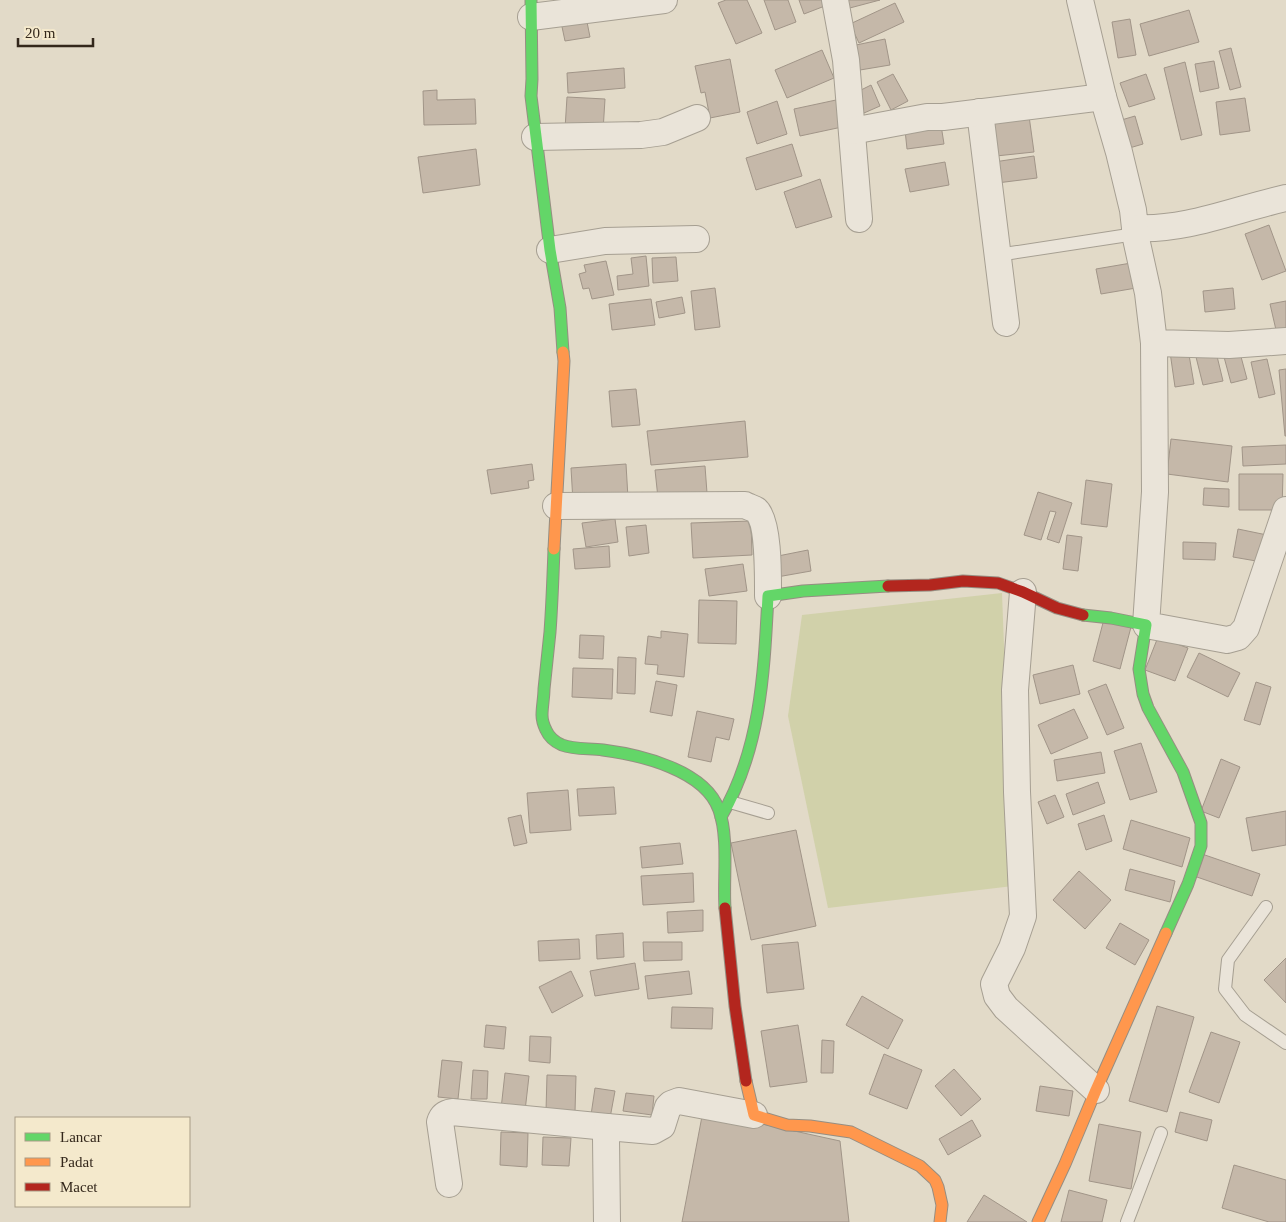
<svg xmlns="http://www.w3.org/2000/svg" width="1286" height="1222" viewBox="0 0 1286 1222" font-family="Georgia,serif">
	<rect width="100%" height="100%" fill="#e2dac8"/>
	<polygon fill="#d1d1aa" points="1002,593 1013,886 828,908 788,716 802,615"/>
	<g fill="#c5b8a9" stroke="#a19588">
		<polygon points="726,0 747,0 762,33 736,44 718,3"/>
		<polygon points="764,0 788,0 796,22 775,30"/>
		<polygon points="799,0 829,0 830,4 804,14"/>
		<polygon points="844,0 880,0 846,9"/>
		<polygon points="895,3 904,22 859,43 850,24"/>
		<polygon points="1189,10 1199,42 1149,56 1140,24"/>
		<polygon points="586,17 590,37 565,41 561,22"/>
		<polygon points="1130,19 1136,55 1118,58 1112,22"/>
		<polygon points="885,39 890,65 860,70 856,45"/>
		<polygon points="1231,48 1241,87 1230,90 1219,51"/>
		<polygon points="822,50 834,78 787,98 775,70"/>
		<polygon points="730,59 740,112 710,118 705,92 701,93 695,66"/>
		<polygon points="1214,61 1219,88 1200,92 1195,64"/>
		<polygon points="1185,62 1202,135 1181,140 1164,68"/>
		<polygon points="624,68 625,88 568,93 567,73"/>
		<polygon points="893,74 908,101 891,110 877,82"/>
		<polygon points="1146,74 1155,99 1129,107 1120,83"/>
		<polygon points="871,85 880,106 864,113 855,93"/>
		<polygon points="437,90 437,100 475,99 476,124 424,125 423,91"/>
		<polygon points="567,97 605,99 603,131 565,129"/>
		<polygon points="1245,98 1250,131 1220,135 1216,102"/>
		<polygon points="836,100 842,127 800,136 794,109"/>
		<polygon points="777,101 787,134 757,144 747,112"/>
		<polygon points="1029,116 1034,152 996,156 992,120"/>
		<polygon points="1135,116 1143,144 1126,149 1118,121"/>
		<polygon points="941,125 944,144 907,149 905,130"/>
		<polygon points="792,144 802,176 756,190 746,158"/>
		<polygon points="476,149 480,185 423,193 418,157"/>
		<polygon points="1034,156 1037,178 997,183 994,162"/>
		<polygon points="945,162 949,185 910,192 905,169"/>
		<polygon points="820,179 832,217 796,228 784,192"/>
		<polygon points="1269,225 1286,271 1262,280 1245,234"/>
		<polygon points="646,256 649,286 618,290 617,276 633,274 631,258"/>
		<polygon points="676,257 678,281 653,283 652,258"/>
		<polygon points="606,261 614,295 592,299 589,288 583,289 579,274 586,272 584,265"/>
		<polygon points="1137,262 1142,287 1101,294 1096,269"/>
		<polygon points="715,288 720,327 695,330 691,291"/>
		<polygon points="1233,288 1235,309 1205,312 1203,291"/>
		<polygon points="682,297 685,313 659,318 656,302"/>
		<polygon points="651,299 655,325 612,330 609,304"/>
		<polygon points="1286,301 1286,328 1276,330 1270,304"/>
		<polygon points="1188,349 1194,384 1175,387 1170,352"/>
		<polygon points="1216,352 1223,381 1203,385 1196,357"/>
		<polygon points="1240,353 1247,379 1231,383 1224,357"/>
		<polygon points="1267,359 1275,394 1259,398 1251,362"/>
		<polygon points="1286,369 1286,436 1285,436 1279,370"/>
		<polygon points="636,389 640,425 612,427 609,391"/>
		<polygon points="745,421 748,457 651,465 647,431"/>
		<polygon points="1171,439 1232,446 1228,482 1167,474"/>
		<polygon points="1286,445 1286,464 1243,466 1242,447"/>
		<polygon points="532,464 534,480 528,481 529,488 491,494 487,470"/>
		<polygon points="626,464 628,498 573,502 571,468"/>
		<polygon points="705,466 707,493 658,498 655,470"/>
		<polygon points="1239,474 1283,474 1282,510 1239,510"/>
		<polygon points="1086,480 1112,484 1107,527 1081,524"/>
		<polygon points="1204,488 1229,489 1229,507 1203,505"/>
		<polygon points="1038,492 1072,503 1059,543 1047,539 1056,512 1050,511 1041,540 1024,535"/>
		<polygon points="615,519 618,542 586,547 582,523"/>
		<polygon points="751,521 752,555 693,558 691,523"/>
		<polygon points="646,525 649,553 629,556 626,527"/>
		<polygon points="1238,529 1267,535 1262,562 1233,557"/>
		<polygon points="1067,535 1082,537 1078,571 1063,569"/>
		<polygon points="1183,542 1216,543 1215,560 1183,559"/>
		<polygon points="609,546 610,567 575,569 573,549"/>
		<polygon points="808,550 811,571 777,577 773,557"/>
		<polygon points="743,564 747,591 709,596 705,569"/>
		<polygon points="699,600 737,601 736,644 698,643"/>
		<polygon points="1104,619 1131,627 1120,669 1093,661"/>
		<polygon points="661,631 688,634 684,677 657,674 658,665 645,664 648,636 661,638"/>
		<polygon points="580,635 604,636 603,659 579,658"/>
		<polygon points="1158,637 1188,648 1175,681 1145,670"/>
		<polygon points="1199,653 1240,673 1228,697 1187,677"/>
		<polygon points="618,657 636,658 635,694 617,693"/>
		<polygon points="1073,665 1080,694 1040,704 1033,675"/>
		<polygon points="573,668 613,669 612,699 572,697"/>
		<polygon points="656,681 677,685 672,716 650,712"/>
		<polygon points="1256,682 1271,687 1260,725 1244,720"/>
		<polygon points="1106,684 1124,728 1107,735 1088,691"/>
		<polygon points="1074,709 1088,738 1051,754 1038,725"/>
		<polygon points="697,711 734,719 729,740 716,737 711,762 688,757"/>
		<polygon points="1141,743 1157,792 1130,800 1114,751"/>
		<polygon points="1101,752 1105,773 1057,781 1054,760"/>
		<polygon points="1221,759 1240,767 1219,818 1201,811"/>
		<polygon points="1098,782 1105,803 1073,815 1066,794"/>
		<polygon points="614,787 616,814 579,816 577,789"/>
		<polygon points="568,790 571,830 530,833 527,793"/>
		<polygon points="1055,795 1064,817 1047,824 1038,802"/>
		<polygon points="1286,811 1286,845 1252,851 1246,818"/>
		<polygon points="521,815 527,843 514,846 508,818"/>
		<polygon points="1104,815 1112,841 1086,850 1078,824"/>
		<polygon points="1131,820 1190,838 1182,867 1123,849"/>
		<polygon points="796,830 816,926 751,940 731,843"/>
		<polygon points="680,843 683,864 642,868 640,847"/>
		<polygon points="1202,854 1260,874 1252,896 1194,876"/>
		<polygon points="1130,869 1175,881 1170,902 1125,890"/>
		<polygon points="1079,871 1111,900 1085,929 1053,900"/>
		<polygon points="693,873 694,902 643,905 641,876"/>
		<polygon points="703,910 703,931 668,933 667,912"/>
		<polygon points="1120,923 1149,940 1135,965 1106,948"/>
		<polygon points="623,933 624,957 597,959 596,935"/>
		<polygon points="579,939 580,959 539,961 538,941"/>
		<polygon points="643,942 682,942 682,960 644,961"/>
		<polygon points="798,942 804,989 767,993 762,945"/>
		<polygon points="1286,958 1286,1003 1264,980"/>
		<polygon points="635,963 639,989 595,996 590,971"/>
		<polygon points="571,971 583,996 552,1013 539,987"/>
		<polygon points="689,971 692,994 648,999 645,976"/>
		<polygon points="862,996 903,1020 888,1049 846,1025"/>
		<polygon points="1157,1006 1194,1017 1167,1112 1129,1101"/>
		<polygon points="672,1007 713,1008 712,1029 671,1028"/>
		<polygon points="486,1025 506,1027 504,1049 484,1047"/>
		<polygon points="798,1025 807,1082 770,1087 761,1031"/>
		<polygon points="1211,1032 1240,1042 1219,1103 1189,1092"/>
		<polygon points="530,1036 551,1037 550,1063 529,1061"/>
		<polygon points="822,1040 834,1041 833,1073 821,1073"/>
		<polygon points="884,1054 922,1070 907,1109 869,1094"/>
		<polygon points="442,1060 462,1062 458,1099 438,1097"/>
		<polygon points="954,1069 981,1099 961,1116 935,1086"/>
		<polygon points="473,1070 488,1071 487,1099 471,1099"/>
		<polygon points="505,1073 529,1076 525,1111 501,1109"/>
		<polygon points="547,1075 576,1076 575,1112 546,1111"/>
		<polygon points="1040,1086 1073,1091 1069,1116 1036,1111"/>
		<polygon points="595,1088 615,1091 610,1118 591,1115"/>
		<polygon points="626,1093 654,1096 652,1115 623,1111"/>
		<polygon points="703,1111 840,1141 849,1222 682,1222"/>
		<polygon points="1180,1112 1212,1120 1207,1141 1175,1132"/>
		<polygon points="972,1120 981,1136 948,1155 939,1139"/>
		<polygon points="1099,1124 1141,1132 1131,1189 1089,1181"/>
		<polygon points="501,1132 528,1133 527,1167 500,1165"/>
		<polygon points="543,1137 571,1138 569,1166 542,1165"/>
		<polygon points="1234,1165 1286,1180 1286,1222 1269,1222 1222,1208"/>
		<polygon points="1069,1190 1107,1200 1102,1222 1061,1222"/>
		<polygon points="984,1195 1027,1222 967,1222"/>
	</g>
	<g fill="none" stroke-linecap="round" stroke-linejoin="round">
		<g stroke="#a69f92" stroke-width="14">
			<g id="lane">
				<polyline points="998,255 1135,234"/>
				<polyline points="730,802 768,813"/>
				<polyline points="1266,907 1228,960 1225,989 1245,1015 1286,1043"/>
				<polyline points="1127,1222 1161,1133"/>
			</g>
		</g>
		<g stroke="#a69f92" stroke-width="28">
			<g id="street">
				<polyline points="835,0 846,60 859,219"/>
				<path d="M1080,0l23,97 16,55 14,58 2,18c51,3 101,-19 151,-30"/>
				<polyline points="531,17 664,0"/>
				<polyline points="980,112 1006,323"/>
				<polyline points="852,131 927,117 943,117 1103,97"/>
				<polyline points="535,137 641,135 663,132 697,118"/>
				<polyline points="1135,228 1135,234 1148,293 1154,343 1229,345 1286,341"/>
				<polyline points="550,250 605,241 696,239"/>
				<polyline points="1154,343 1155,492 1146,625 1227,640 1238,637 1246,628 1286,510"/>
				<path d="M556,506l189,-1c3,2 8,3 11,5 13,11 12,68 12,86"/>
				<polyline points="1023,592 1015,690 1017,792 1023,916 1012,948 994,984 997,996 1006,1008 1096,1090"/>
				<path d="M449,1184l-9,-62c2,-7 5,-9 12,-10l155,15"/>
				<polyline points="607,1222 606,1138 607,1127 653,1131 662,1126 668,1107 671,1104 679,1101 754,1115"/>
			</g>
		</g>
		<g stroke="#968e82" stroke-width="13">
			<g id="fast">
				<polyline points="531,0 532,79 531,96 550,250 560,308 563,352"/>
				<path d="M554,549c-1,28 -2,56 -4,83 -2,19 -4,38 -6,57 0,8 -2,18 -2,26 0,5 2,11 4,15 3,7 9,12 16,15 13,5 28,3 41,5 38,5 102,20 116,60 10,28 4,69 6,98"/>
				<polyline points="1083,615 1111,618 1146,625 1139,669 1143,694 1148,708 1183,772 1201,823 1201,846 1188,884 1166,933"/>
				<path d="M721,817c40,-68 43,-145 47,-221l35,-5 85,-5"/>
			</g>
		</g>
		<g stroke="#968e82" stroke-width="13">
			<g id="slow">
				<polyline points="554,549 564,361 563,352"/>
				<polyline points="746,1081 754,1115 787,1125 810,1126 851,1132 920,1166 935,1180 938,1187 942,1205 940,1222"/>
				<polyline points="1038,1222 1065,1164 1096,1090 1166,933"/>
			</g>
		</g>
		<g stroke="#968e82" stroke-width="13">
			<g id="jam">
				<polyline points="888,586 930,585 963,581 998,583 1023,592 1057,608 1083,615"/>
				<polyline points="725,908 735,1006 746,1081"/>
			</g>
		</g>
		<use href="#lane" stroke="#eae4d9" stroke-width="12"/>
		<use href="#street" stroke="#eae4d9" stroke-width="26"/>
		<use href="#fast" stroke="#63d668" stroke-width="11"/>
		<use href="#slow" stroke="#ff974d" stroke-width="11"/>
		<use href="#jam" stroke="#b3261e" stroke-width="11"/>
	</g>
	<rect x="15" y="1117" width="175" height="90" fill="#f4e9cc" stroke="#a79b85"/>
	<rect x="25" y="1133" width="25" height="8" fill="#63d668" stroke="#a79b85"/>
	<text x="60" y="1142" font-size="15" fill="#33271b">Lancar</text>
	<rect x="25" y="1158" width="25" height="8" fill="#ff974d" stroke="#a79b85"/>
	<text x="60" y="1167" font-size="15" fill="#33271b">Padat</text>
	<rect x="25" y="1183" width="25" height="8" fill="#b3261e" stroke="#a79b85"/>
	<text x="60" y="1192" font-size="15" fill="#33271b">Macet</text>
	<path d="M18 38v8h75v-8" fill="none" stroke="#33271b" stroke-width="2.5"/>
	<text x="25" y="38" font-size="15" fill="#33271b" stroke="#f4e9cc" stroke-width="4" paint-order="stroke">20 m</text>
</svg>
